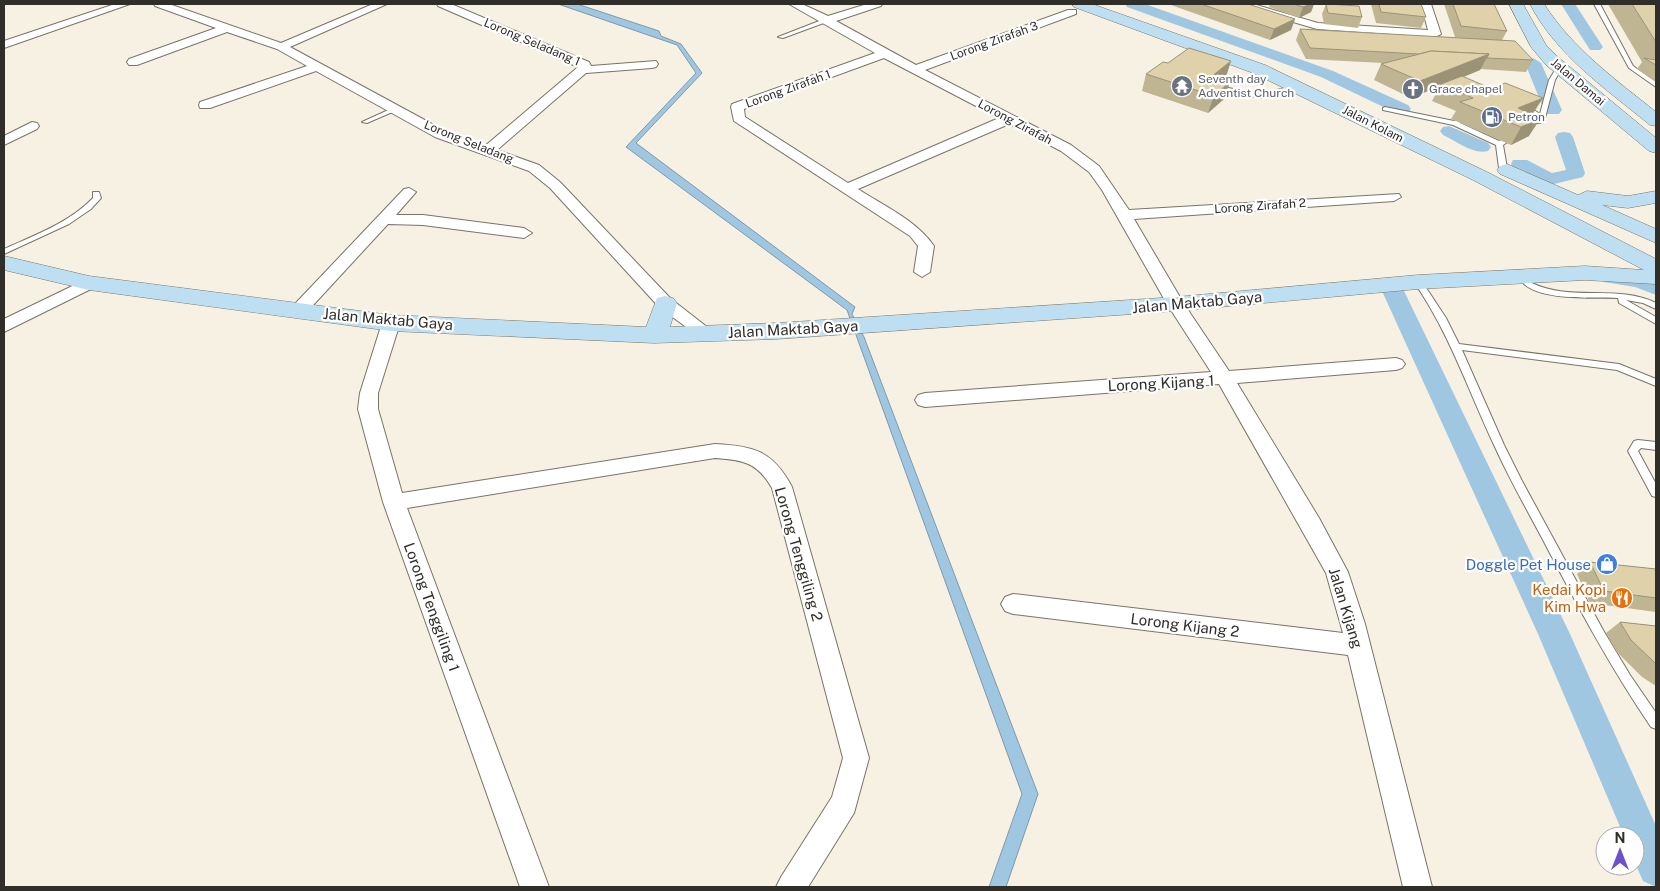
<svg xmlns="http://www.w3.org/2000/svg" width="1660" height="891" viewBox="0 0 1660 891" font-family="'Public Sans',sans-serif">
	<rect width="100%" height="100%" fill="#f6f1e3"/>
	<polygon fill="#a0c7e1" stroke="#7e99aa" points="558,4 577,4 659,31 661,36 681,44 702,73 636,143 855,307 852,314 864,337 1038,794 1006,887 989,887 1022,794 847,310 626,147 696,73 677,45"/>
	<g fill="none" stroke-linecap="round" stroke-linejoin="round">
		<g fill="#a0c7e1" fill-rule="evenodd">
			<polygon points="1125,4 1145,4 1333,71 1408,105 1411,109 1408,113 1396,113 1321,77 1127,7"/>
			<polygon points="1561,4 1575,4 1603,47 1600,50 1590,50"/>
			<polygon points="1533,58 1541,63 1562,110 1559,114 1547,114 1544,110 1525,63"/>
			<path d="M1449,126l39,17 3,4 -3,4c-15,4 -32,-10 -45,-16l-3,-4 3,-4z"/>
			<polygon points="1564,132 1570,133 1573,137 1585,173 1583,177 1550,185 1513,168 1511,164 1513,160 1527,160 1552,173 1566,170 1555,137 1558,133"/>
			<polygon points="1612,270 1640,274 1656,280 1656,295 1635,287 1604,282 1601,277 1604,272"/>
			<polygon points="1393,284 1401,286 1404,291 1570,634 1656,826 1656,887 1643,881 1635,863 1635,836 1624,836 1538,634 1382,291 1385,286"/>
		</g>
		<g stroke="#787467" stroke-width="2">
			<g id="lane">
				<polygon points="1594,4 1600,4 1633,66 1656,82 1656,87 1629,68"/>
				<polygon points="827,18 830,20 829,21 783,38 778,37"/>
				<polygon points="1557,67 1562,68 1555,80 1545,118 1540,123 1536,123 1535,122 1538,118 1521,106 1526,105 1540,114 1549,80"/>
				<polygon points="1296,85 1298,86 1298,88 1261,98 1225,90 1228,88 1261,94"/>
				<polygon points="395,107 398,109 397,110 367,123 362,122"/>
				<polygon points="1385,107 1454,121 1467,116 1471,116 1471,118 1460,123 1499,141 1513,134 1518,135 1503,145 1507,168 1503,170 1499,168 1496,145 1453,125 1383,110 1383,108"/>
				<path d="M93,192h6l2,6 -10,11 -22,15 -65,30v-5c31,-14 65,-26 89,-51z"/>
				<path d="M1526,274h6v9c38,19 86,1 124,20v6l-13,-6 -17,-3 30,17v7l-37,-21 -1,-5c-25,-1 -75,3 -94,-14z"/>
				<path d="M1418,279l3,1 25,38 13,26 160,20 37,15v7l-39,-16 -155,-20 42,95 18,36 81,149 27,45 26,38v16l-5,-2c-41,-60 -75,-124 -109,-189 -16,-30 -33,-60 -47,-91 -27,-57 -45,-113 -81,-165z"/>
				<polygon points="1638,440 1656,442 1656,450 1641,448 1638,451 1656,484 1656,497 1652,496 1628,451 1634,441"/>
			</g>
		</g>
		<g stroke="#787467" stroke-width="2">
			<g id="street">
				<polygon points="115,4 130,4 4,48 4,41"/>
				<polygon points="154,4 169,4 281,43 373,4 387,4 290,47 445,131 485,146 578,67 438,6 437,4 451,4 589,62 591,66 656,61 658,64 656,67 652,68 586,73 497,150 539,165 560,182 671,299 716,334 713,338 701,338 659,307 550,188 529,171 435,137 316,71 210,108 200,108 199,105 200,102 307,66 277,49 227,32 137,65 129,65 127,62 129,59 216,28 155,6"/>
				<path d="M789,4h13l26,12 39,-12h15l-1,2 -45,15 80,44 152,-55h8v4l-151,56 146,75 28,21 30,44 270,-16 2,3 -7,4 -260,18 50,85 45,67 167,-13 6,2 3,4 -3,4 -6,2 -159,13 82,135 29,54 17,52 67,263h-29l-55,-232 -335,-41 -8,-3 -4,-7 4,-7 8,-3 330,39 -17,-60 -107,-189 -294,23 -7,-2 -3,-5 3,-5 7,-2 286,-21 -44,-68 -65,-114 -13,-18 -28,-21 -52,-27 -151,65c26,17 58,31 76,57l-4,26 -8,5 -8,-5 4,-26 -8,-10 -176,-115 -3,-14 1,-3 143,-51zM884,58l115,60 -151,65 -103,-66 -1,-8z"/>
				<polygon points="1237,4 1253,4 1318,23 1428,30 1421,4 1431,4 1441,34 1435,37 1317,29 1238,6"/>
				<polygon points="32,122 37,123 39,126 37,129 4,145 4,136"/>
				<polygon points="409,188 416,192 396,215 423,215 524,228 532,233 524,238 423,225 388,224 304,315 292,315 289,311 292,307 404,189"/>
				<polygon points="89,278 95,279 97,283 95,287 4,332 4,319"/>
				<path d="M391,317l6,2 3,4 -22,70v16l24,84 313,-49c39,2 58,7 77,43l77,271 -15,55 -46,74h-32l5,-10 51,-80 11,-39 -71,-270c-15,-26 -29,-28 -57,-30l-308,50 142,379h-29l-137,-385 -25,-93 2,-16 22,-70 3,-4z"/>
			</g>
		</g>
		<g stroke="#787467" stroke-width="1">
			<g id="secondary">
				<polygon points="1072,4 1092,4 1265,65 1487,172 1656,259 1656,284 1585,280 1418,289 1176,311 777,339 654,343 391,331 89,290 4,270 4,256 89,276 391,315 646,327 657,298 665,296 673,298 677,303 670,327 777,323 1176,297 1418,275 1585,266 1644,270 1473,180 1253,73 1074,7"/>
				<polygon points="1509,4 1523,4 1546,45 1558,57 1656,138 1656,153 1649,151 1546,65 1531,47"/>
				<path d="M1530,4h14c29,45 71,75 112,108v14l-6,-1c-44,-36 -94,-70 -120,-121z"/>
				<polygon points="1507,164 1578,195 1587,191 1628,196 1656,191 1656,203 1628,208 1602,205 1656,229 1656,243 1500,174 1497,170 1500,166"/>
			</g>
		</g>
		<use href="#lane" fill="#fff" fill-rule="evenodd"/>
		<use href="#street" fill="#fff" fill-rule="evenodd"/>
		<use href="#secondary" fill="#bedff1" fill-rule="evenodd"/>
	</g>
	<g fill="#c0b592">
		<polygon points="1168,4 1248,4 1295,19 1291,30 1270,40"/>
		<polygon points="1270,4 1314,4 1311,12 1299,18 1269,7"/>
		<polygon points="1326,4 1333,4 1362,17 1358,28 1324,24 1322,14"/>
		<polygon points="1371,4 1421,4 1426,17 1421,28 1376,23"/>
		<polygon points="1444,4 1494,4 1507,31 1502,40 1533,60 1526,72 1481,69 1480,70 1463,77 1533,115 1529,136 1511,145 1451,119 1456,111 1432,101 1440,86 1411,98 1374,80 1381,64 1383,63 1306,59 1296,40 1300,29 1464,38 1455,37"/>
		<polygon points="1608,4 1656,4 1656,82 1637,69 1642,62"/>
		<polygon points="1146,74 1226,77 1223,80 1230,82 1224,99 1208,113 1142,91"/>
		<polygon points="1590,562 1656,569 1656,612 1590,603 1577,574"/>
		<polygon points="1620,622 1656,626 1656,686 1642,677 1617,652 1606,633"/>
	</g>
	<g fill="#9c9377">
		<polygon points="1311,4 1314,4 1311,12 1299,18 1303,7"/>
		<polygon points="1295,19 1291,30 1270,40 1274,29"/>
		<polygon points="1489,54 1480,70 1444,85 1441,84 1440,86 1411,98 1420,81"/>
		<polygon points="1231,61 1226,77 1206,93 1212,76"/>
		<polygon points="1230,82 1224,99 1208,113 1214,96"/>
		<polygon points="1543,98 1532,115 1518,108"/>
		<polygon points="1540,119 1529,136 1511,145 1521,127"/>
	</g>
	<g fill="#dfd2aa" stroke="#9c9377">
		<polygon points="1201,4 1248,4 1295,19 1274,29"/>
		<polygon points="1293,4 1311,4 1303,7"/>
		<polygon points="1326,4 1359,6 1362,17 1328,13"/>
		<polygon points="1379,4 1421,4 1426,17 1381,12"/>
		<polygon points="1453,4 1494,4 1507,31 1461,26"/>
		<polygon points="1632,4 1656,4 1656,42"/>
		<polygon points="1300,29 1515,41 1533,60 1487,58 1489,54 1431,51 1419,54 1310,48"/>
		<polygon points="1189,48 1231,61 1212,76 1230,82 1214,96 1146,74 1163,62 1168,63"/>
		<polygon points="1431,51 1489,54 1420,81 1381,64"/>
		<polygon points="1644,58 1656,60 1656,65"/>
		<polygon points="1462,76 1492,89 1505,83 1543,98 1518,108 1540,119 1521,127 1460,102 1473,98 1441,84"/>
		<polygon points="1590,562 1656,569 1656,598 1604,591"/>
		<polygon points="1620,622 1656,626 1656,664 1631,640"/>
	</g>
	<defs>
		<g id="temple-disc" transform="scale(1.125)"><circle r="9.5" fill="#6b7280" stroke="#fefefe"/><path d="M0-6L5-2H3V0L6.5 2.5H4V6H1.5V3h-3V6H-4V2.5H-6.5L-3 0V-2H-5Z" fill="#fff"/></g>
		<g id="church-disc" transform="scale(1.125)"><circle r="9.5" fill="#6b7280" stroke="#fefefe"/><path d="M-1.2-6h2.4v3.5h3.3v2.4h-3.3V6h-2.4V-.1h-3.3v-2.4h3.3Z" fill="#fff"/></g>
		<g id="fuel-disc" transform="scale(1.125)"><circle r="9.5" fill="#5c6f8a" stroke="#fefefe"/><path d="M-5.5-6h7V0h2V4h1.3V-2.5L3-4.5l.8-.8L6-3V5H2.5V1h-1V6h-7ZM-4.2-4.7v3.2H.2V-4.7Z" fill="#fff"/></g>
		<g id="shop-disc" transform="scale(1.125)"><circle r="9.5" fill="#3f7fe0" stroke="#fefefe"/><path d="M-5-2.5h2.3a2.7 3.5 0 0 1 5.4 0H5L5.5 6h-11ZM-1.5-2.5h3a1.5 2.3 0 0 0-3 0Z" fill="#fff"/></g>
		<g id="restaurant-disc" transform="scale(1.125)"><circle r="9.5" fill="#e8710a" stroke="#fefefe"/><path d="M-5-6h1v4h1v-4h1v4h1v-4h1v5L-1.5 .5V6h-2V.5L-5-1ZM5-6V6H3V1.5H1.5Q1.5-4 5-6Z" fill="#fff"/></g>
	</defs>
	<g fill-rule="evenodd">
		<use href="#temple-disc" x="1182" y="86"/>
		<use href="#church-disc" x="1413" y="89"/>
		<use href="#fuel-disc" x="1492" y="117"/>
		<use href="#shop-disc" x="1607" y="564"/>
		<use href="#restaurant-disc" x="1622" y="598"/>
	</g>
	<g text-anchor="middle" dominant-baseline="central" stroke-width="4.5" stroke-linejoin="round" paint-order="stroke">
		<g font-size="12" fill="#302e29" stroke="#fefefe">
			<text transform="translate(994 41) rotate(-20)">Lorong Zirafah 3</text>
			<text transform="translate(532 42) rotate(23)">Lorong Seladang 1</text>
			<text transform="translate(1578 82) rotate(40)">Jalan Damai</text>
			<text transform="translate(788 89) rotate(-20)">Lorong Zirafah 1</text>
			<text transform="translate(1015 122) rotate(28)">Lorong Zirafah</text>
			<text transform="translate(1373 124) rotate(27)">Jalan Kolam</text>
			<text transform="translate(469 142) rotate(22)">Lorong Seladang</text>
			<text transform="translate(1260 206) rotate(-4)">Lorong Zirafah 2</text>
		</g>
		<g font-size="12" fill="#5b616d" stroke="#fefefe" text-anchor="start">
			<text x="1198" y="79">Seventh day<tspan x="1198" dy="14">Adventist Church</tspan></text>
			<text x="1429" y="89">Grace chapel</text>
		</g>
		<g font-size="12" fill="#4e5e75" stroke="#fefefe" text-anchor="start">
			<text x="1508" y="117">Petron</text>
		</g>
		<g font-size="15" fill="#302e29" stroke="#fefefe">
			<text transform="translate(1197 302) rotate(-5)">Jalan Maktab Gaya</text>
			<text transform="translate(388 319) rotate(5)">Jalan Maktab Gaya</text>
			<text transform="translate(793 329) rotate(-3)">Jalan Maktab Gaya</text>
			<text transform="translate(1161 383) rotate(-3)">Lorong Kijang 1</text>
			<text transform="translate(799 554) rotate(74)">Lorong Tenggiling 2</text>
			<text transform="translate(432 607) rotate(70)">Lorong Tenggiling 1</text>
			<text transform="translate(1346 608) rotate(73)">Jalan Kijang</text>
			<text transform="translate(1185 625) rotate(7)">Lorong Kijang 2</text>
		</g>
		<g font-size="15" fill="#366cbe" stroke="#fefefe" text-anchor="end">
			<text x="1591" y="564">Doggle Pet House</text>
		</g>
		<g font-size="15" fill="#c56008" stroke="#fefefe" text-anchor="end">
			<text x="1606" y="589">Kedai Kopi<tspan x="1606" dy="17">Kim Hwa</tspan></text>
		</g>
	</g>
	<rect width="1660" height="891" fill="none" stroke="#302e29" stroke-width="10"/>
	<g transform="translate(1620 851)"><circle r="24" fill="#fefefe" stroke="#acaba9"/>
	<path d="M0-4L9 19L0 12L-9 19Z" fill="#6c51cb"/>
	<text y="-8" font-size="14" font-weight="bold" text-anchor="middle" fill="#302e29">N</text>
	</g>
</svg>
